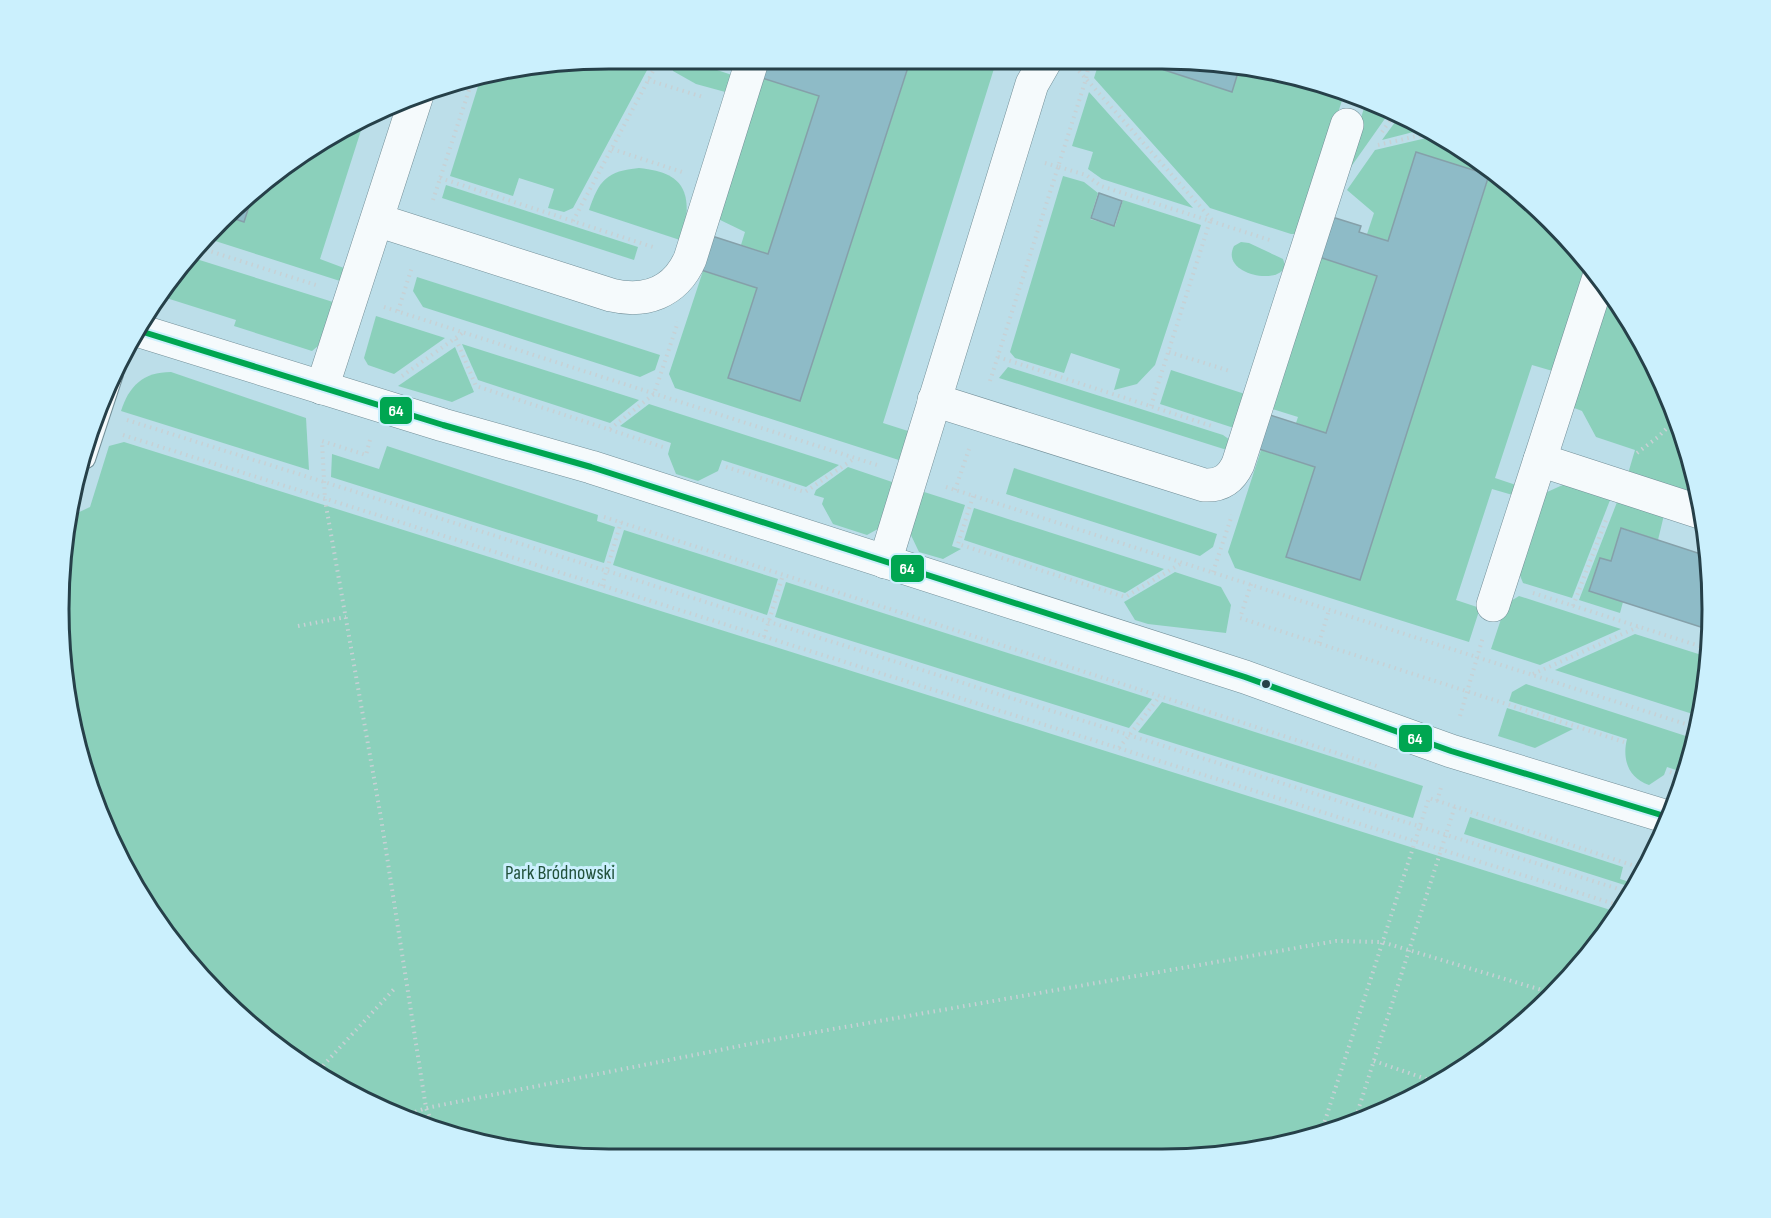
<svg xmlns="http://www.w3.org/2000/svg" width="1771" height="1218" viewBox="0 0 1771 1218" font-family="'Sofia Sans Condensed',sans-serif">
	<rect width="100%" height="100%" fill="#bcdee9"/>
	<g fill="#8bd0bb">
		<polygon points="609,59 653,59 573,208 564,212 548,208 554,189 519,178 513,196 450,176 480,80"/>
		<polygon points="670,59 684,59 735,76 729,93 696,84 673,71"/>
		<polygon points="911,59 997,59 883,423 908,431 905,462 675,388 669,374 703,271 757,288 728,378 800,401"/>
		<polygon points="1100,59 1161,59 1158,68 1232,92 1240,66 1269,69 1344,94 1301,230 1297,234 1291,234 1210,208 1094,78"/>
		<polygon points="760,77 819,96 768,254 741,245 745,232 716,218"/>
		<polygon points="1089,92 1193,208 1102,179 1088,169 1093,152 1072,146"/>
		<polygon points="1358,99 1391,110 1341,181 1365,105 1357,102"/>
		<polygon points="1401,114 1425,129 1382,140"/>
		<polygon points="364,121 320,259 344,268 340,281 209,239 232,218 244,222 251,200 303,151"/>
		<polygon points="1435,136 1551,219 1590,267 1556,372 1532,365 1495,478 1519,486 1516,496 1492,489 1456,600 1480,608 1469,642 1235,568 1228,552 1261,450 1315,467 1360,579 1489,176 1416,152 1388,241 1367,234 1374,213 1347,190 1375,150"/>
		<path d="M639,168c51,5 52,29 44,73l-94,-31c10,-30 18,-39 50,-42z"/>
		<polygon points="1063,176 1084,182 1098,193 1090,219 1115,226 1123,200 1201,225 1155,365 1137,384 1114,390 1120,369 1071,353 1064,373 1015,358 1010,352"/>
		<polygon points="446,185 638,247 634,260 442,198"/>
		<path d="M1241,242l8,1 34,16 2,6 -3,6c-15,13 -61,0 -48,-25z"/>
		<polygon points="190,257 333,302 318,346 312,351 234,326 236,320 160,296 172,274"/>
		<polygon points="1319,257 1377,276 1326,433 1296,423 1298,417 1269,408"/>
		<polygon points="417,277 660,355 655,370 640,377 423,307 413,291"/>
		<polygon points="1607,288 1620,303 1670,398 1702,501 1627,477 1635,450 1596,437 1582,411 1569,406"/>
		<polygon points="376,316 445,338 394,374 368,365 364,358"/>
		<polygon points="462,344 639,400 610,423 478,380"/>
		<polygon points="455,347 474,392 452,402 398,386"/>
		<polygon points="1008,367 1223,435 1230,440 1230,451 999,378"/>
		<polygon points="1171,370 1248,395 1237,429 1160,404"/>
		<path d="M171,372l135,46 3,52 -188,-59c8,-25 22,-39 50,-39z"/>
		<polygon points="649,404 839,465 806,487 722,460 718,471 698,481 676,474 668,454 671,443 620,426"/>
		<polygon points="124,442 1620,913 1552,998 1468,1067 1373,1117 1270,1149 1162,1160 609,1160 502,1149 365,1103 220,999 132,884 69,717 60,573 73,515 90,507 109,446"/>
		<polygon points="387,446 598,515 597,521 615,527 604,563 331,477 332,454 379,469"/>
		<polygon points="848,467 898,484 885,525 867,535 833,524 822,504 824,498 814,495 816,490"/>
		<polygon points="1014,468 1217,534 1213,547 1200,556 1006,494"/>
		<polygon points="1567,483 1612,495 1572,598 1523,583 1517,568 1545,493"/>
		<polygon points="921,491 965,505 952,546 961,549 943,559 919,552 909,531"/>
		<polygon points="1619,497 1664,515 1658,540 1622,528 1611,561 1600,558 1589,591 1623,602 1620,613 1579,600"/>
		<polygon points="974,508 1164,569 1125,593 964,540"/>
		<polygon points="624,530 778,579 767,615 613,565"/>
		<polygon points="1175,572 1221,587 1231,605 1226,633 1148,624 1135,620 1124,602"/>
		<polygon points="786,582 1152,699 1129,728 775,617"/>
		<polygon points="1519,596 1621,629 1540,665 1491,649 1506,604"/>
		<polygon points="1635,634 1708,657 1702,717 1555,670"/>
		<path d="M1526,684l169,55 -10,34 -18,-6 -3,8 -15,10c-21,-7 -27,-26 -22,-46l-118,-38 3,-9z"/>
		<polygon points="1162,702 1423,786 1413,818 1138,732"/>
		<polygon points="1507,708 1573,729 1535,748 1498,736"/>
		<polygon points="1470,817 1623,867 1620,879 1636,884 1634,888 1464,834"/>
	</g>
	<g fill="#8ebbc7" stroke="#85a0a9" stroke-width="1.5">
		<polygon points="768,58 819,58 830,62 831,58 911,58 800,401 728,378 757,288 701,270 712,236 768,254 819,96 762,78"/>
		<polygon points="1161,58 1162,58 1240,66 1232,92 1158,68"/>
		<polygon points="1416,152 1489,175 1360,580 1286,557 1315,467 1259,449 1270,415 1326,433 1377,276 1319,257 1332,217 1361,226 1359,232 1388,241"/>
		<polygon points="1099,193 1122,201 1114,226 1091,218"/>
		<polygon points="251,200 244,222 232,218"/>
		<polygon points="1621,528 1707,556 1712,609 1710,630 1589,591 1600,558 1611,561"/>
	</g>
	<g fill="none" stroke-linecap="round" stroke-linejoin="round">
		<g stroke="#738f98" stroke-width="20">
			<polyline id="lane" points="86,459 114,374"/>
		</g>
		<g stroke="#738f98" stroke-width="34">
			<g id="street">
				<path d="M377,220l234,75c34,8 64,-2 79,-36l63,-201"/>
				<polyline points="140,331 443,425 591,467 1245,677 1451,751 1671,818"/>
				<polyline points="322,388 417,95"/>
				<path d="M934,400l270,85c17,1 27,-6 34,-21l109,-339"/>
				<polyline points="1540,460 1703,513"/>
				<polyline points="885,562 1032,84 1047,58"/>
				<polyline points="1493,605 1599,277"/>
			</g>
		</g>
		<g stroke="#c7d1d5" stroke-width="4" stroke-dasharray="1.5 4.5" stroke-linecap="butt">
			<polyline points="1079,71 1214,222"/>
			<polyline points="648,80 703,97"/>
			<polyline points="1382,132 1396,112"/>
			<polyline points="1378,145 1430,133"/>
			<polyline points="612,149 682,172"/>
			<polyline points="1045,163 1059,167"/>
			<polyline points="1059,167 1086,175 1101,186 1273,241"/>
			<polyline points="440,178 656,248"/>
			<polyline points="433,200 472,81"/>
			<polyline points="573,221 660,58"/>
			<polyline points="200,248 319,286"/>
			<polyline points="384,307 877,465"/>
			<polyline points="398,311 412,267"/>
			<polyline points="456,339 476,386 663,447"/>
			<polyline points="1169,352 1230,371"/>
			<polyline points="998,357 1212,426"/>
			<polyline points="402,376 464,332"/>
			<polyline points="990,381 1086,79 1090,58"/>
			<polyline points="1151,406 1210,221"/>
			<polyline points="127,420 1631,893"/>
			<polyline points="610,429 654,394 678,322"/>
			<polyline points="123,435 1624,907"/>
			<polyline points="370,440 366,455 322,441 325,500 381,818 426,1108 433,1125"/>
			<polyline points="1637,453 1658,437 1677,418"/>
			<polyline points="726,467 805,492 855,458"/>
			<polyline points="946,487 1698,728"/>
			<polyline points="955,490 969,449"/>
			<polyline points="973,496 958,544 1125,597 1182,563"/>
			<polyline points="604,517 1380,767"/>
			<polyline points="1213,572 1232,515"/>
			<polyline points="1251,584 1240,618 1624,742"/>
			<polyline points="602,586 621,522"/>
			<polyline points="1533,593 1709,649"/>
			<polyline points="1573,606 1606,520"/>
			<polyline points="298,626 346,617"/>
			<polyline points="764,637 783,575"/>
			<polyline points="1319,643 1329,610"/>
			<polyline points="1533,674 1638,627"/>
			<polyline points="1460,716 1483,637"/>
			<polyline points="1119,748 1160,696"/>
			<polyline points="1670,772 1684,777"/>
			<polyline points="1437,801 1442,784"/>
			<polyline points="1374,1061 1438,1083"/>
			<polyline points="319,1070 396,987"/>
			<polyline points="404,1116 426,1108 765,1041 1336,941 1382,942 1555,994"/>
			<polyline points="1354,1123 1455,806"/>
			<polyline points="1321,1133 1429,798 1644,869"/>
		</g>
		<use href="#lane" stroke="#f5fafc" stroke-width="18"/>
		<use href="#street" stroke="#f5fafc" stroke-width="33"/>
		<g stroke="#cbf0fd" stroke-width="10">
			<polyline id="bus-1" points="140,331 443,425 591,467 1245,677 1451,751 1671,818"/>
		</g>
		<use href="#bus-1" stroke="#00a651" stroke-width="6"/>
	</g>
	<circle fill="#264049" stroke="#cbf0fd" stroke-width="2" cx="1266" cy="684" r="5"/>
	<g text-anchor="middle" dominant-baseline="central" stroke-width="6" stroke-linejoin="round" paint-order="stroke">
		<g font-size="20" fill="#22513b" stroke="#cbf0fd">
			<text x="560" y="873">Park Bródnowski</text>
		</g>
	</g>
	<path d="M0 0H1771V1218H0ZM609 69H1162A540 540 0 0 1 1702 609V609A540 540 0 0 1 1162 1149H609A540 540 0 0 1 69 609V609A540 540 0 0 1 609 69Z" fill="#cbf0fd" fill-rule="evenodd"/>
	<path fill="none" stroke="#264049" stroke-width="3" d="M609 69H1162A540 540 0 0 1 1702 609V609A540 540 0 0 1 1162 1149H609A540 540 0 0 1 69 609V609A540 540 0 0 1 609 69Z"/>
	<g stroke="#cbf0fd" stroke-width="2">
		<rect x="379" y="396" width="34" height="29" rx="6" fill="#00a651"/>
		<rect x="890" y="554" width="35" height="29" rx="6" fill="#00a651"/>
		<rect x="1398" y="724" width="35" height="29" rx="6" fill="#00a651"/>
	</g>
	<g font-size="16" text-anchor="middle" font-weight="bold" fill="#fff">
		<text x="396" y="416">64</text>
		<text x="907" y="574">64</text>
		<text x="1415" y="744">64</text>
	</g>
</svg>
